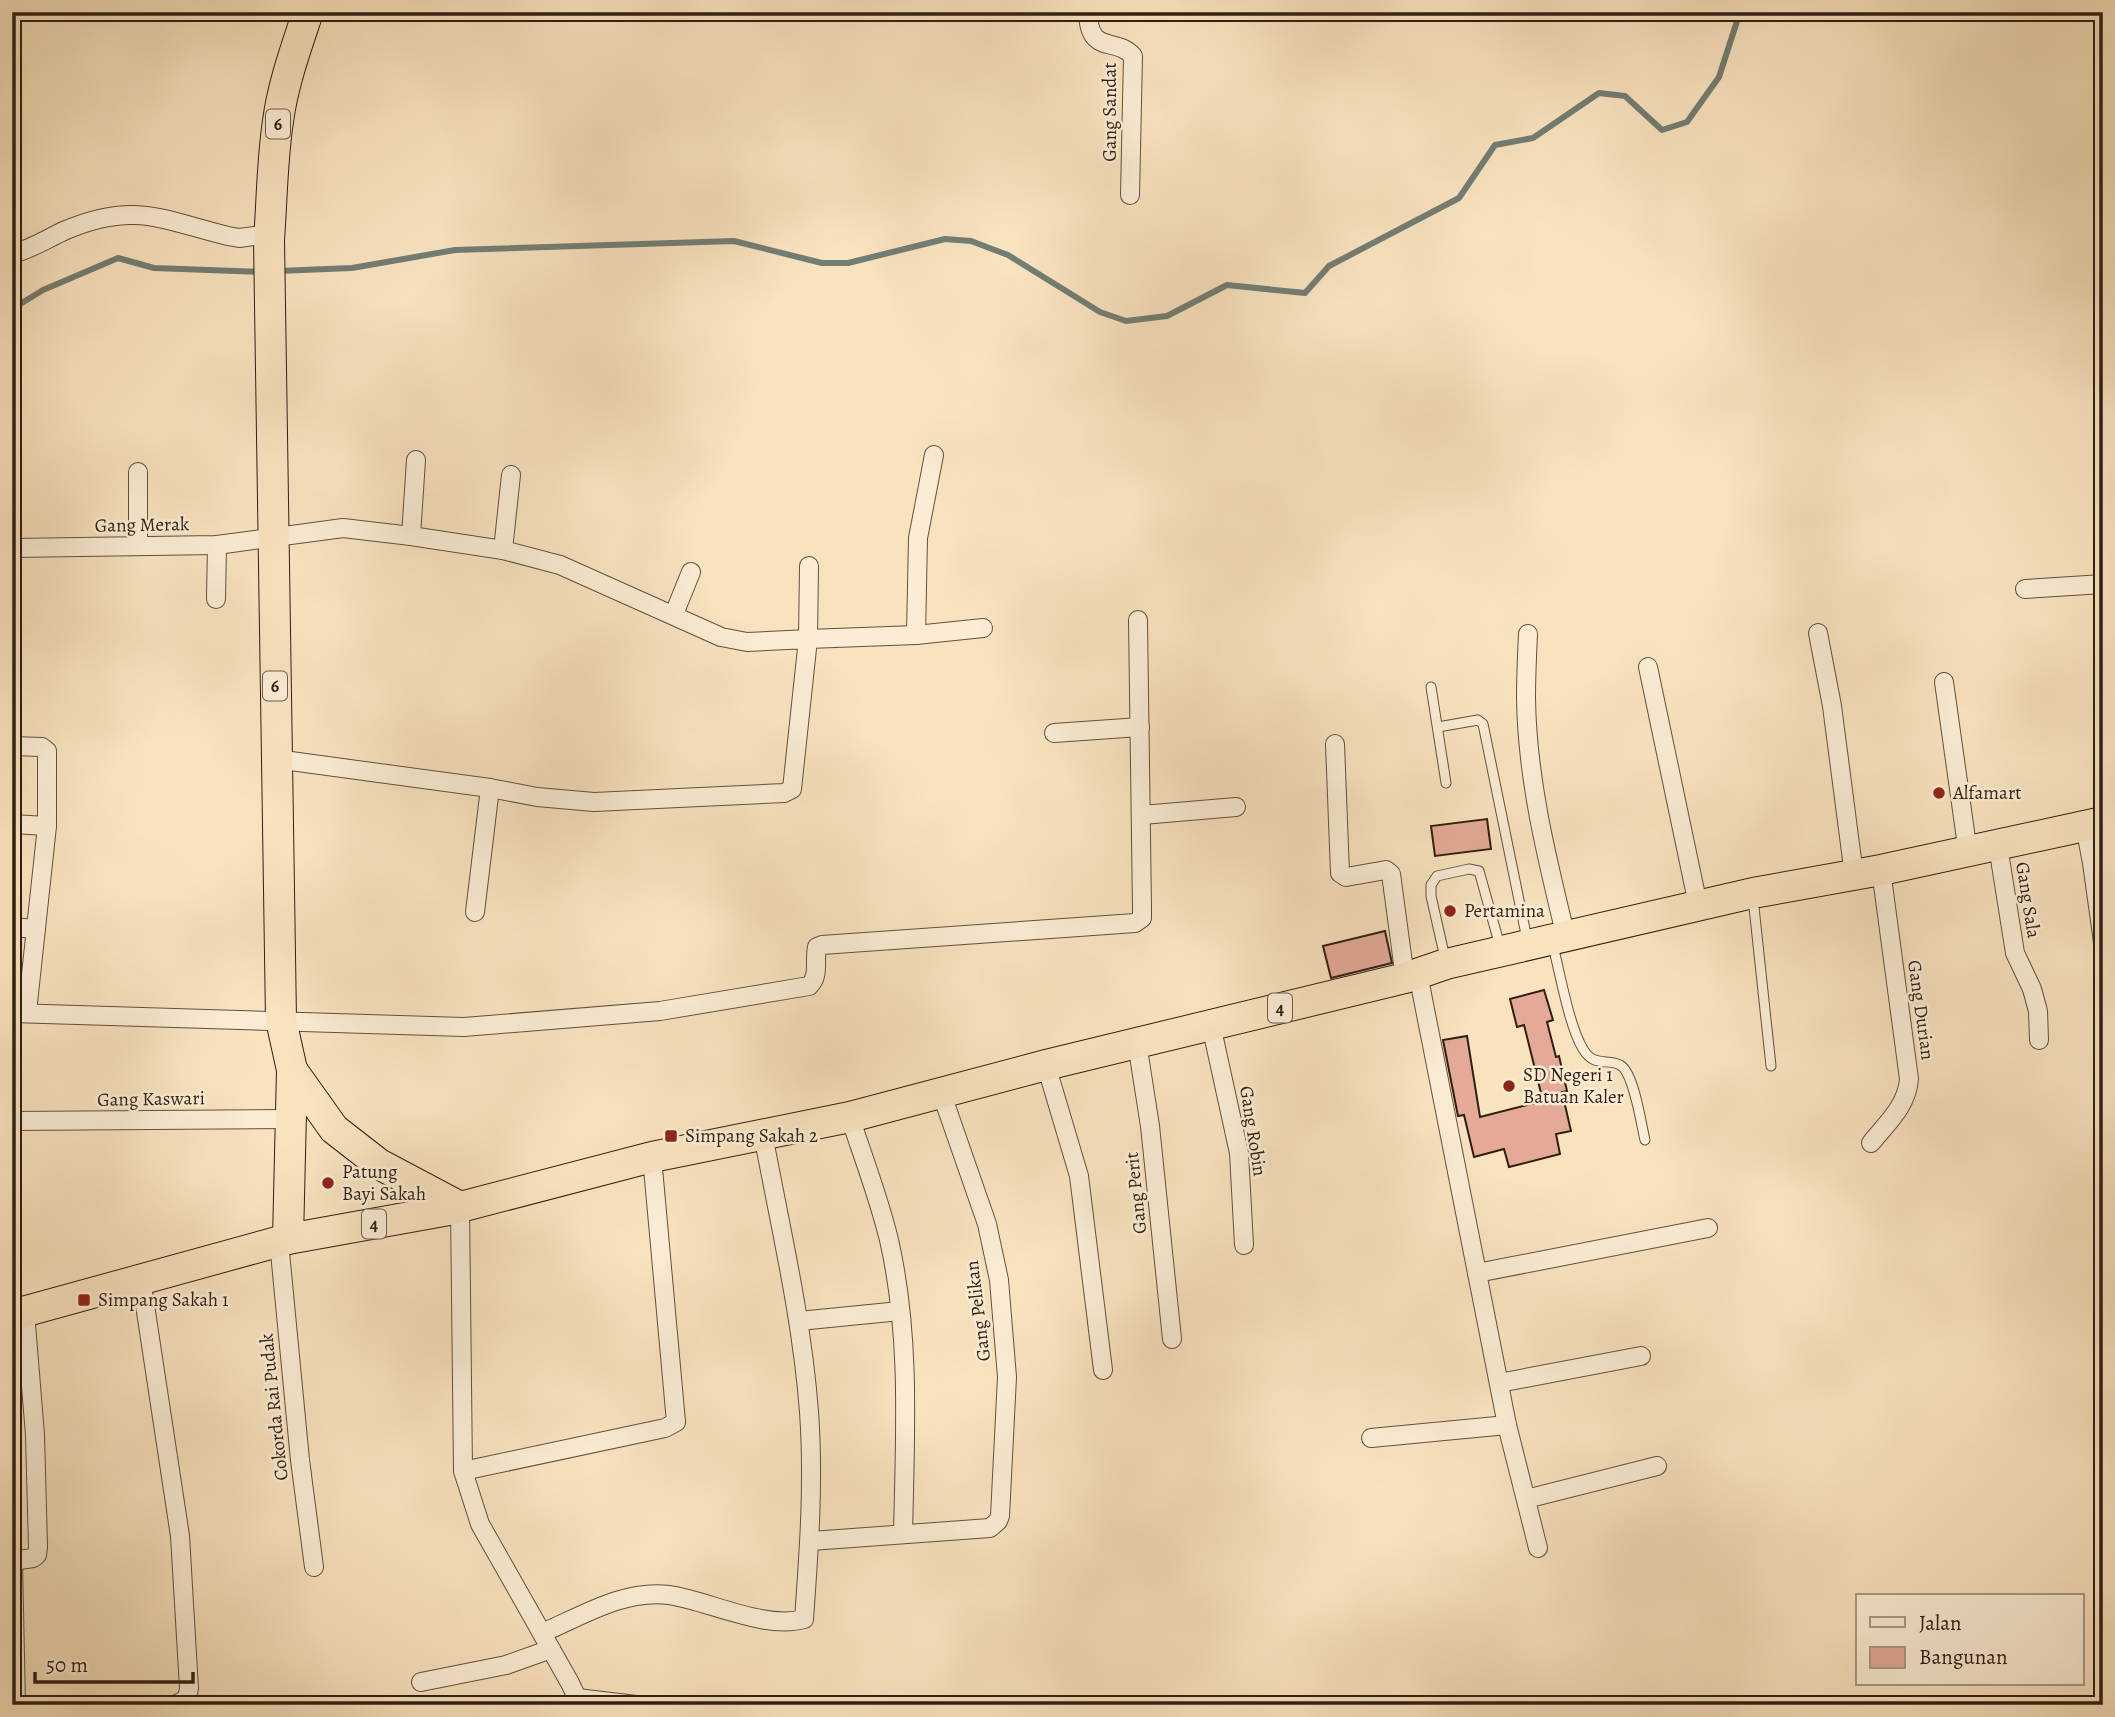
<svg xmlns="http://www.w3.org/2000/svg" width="2115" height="1717" viewBox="0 0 2115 1717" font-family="Alegreya,serif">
	<rect width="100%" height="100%" fill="#f9e3bf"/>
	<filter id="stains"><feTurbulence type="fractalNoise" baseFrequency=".00286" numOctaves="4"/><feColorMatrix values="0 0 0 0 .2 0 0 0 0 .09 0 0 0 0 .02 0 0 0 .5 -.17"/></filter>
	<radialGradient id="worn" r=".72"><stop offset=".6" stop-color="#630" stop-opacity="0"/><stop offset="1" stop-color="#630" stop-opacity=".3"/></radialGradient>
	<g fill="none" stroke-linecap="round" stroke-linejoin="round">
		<g stroke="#727e74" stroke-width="6">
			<polyline points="278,271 352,268 455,250 734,241 822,263 848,263 945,239 971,241 1008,255 1100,312 1126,321 1167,316 1227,285 1305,293 1329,266 1459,198 1495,145 1533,138 1599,93 1625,96 1662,130 1687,122 1719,77 1740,12"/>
			<polyline points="12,309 43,290 118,258 154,268 263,272"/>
		</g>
	</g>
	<g fill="#e5aa97" stroke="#2f1f12" stroke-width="2">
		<polygon points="1487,819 1491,849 1435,856 1431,826"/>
		<polygon points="1385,931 1392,963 1331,978 1323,946"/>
		<polygon points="1544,990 1553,1020 1547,1022 1556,1057 1559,1056 1567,1091 1562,1092 1571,1131 1556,1134 1560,1154 1509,1167 1504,1149 1474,1157 1464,1115 1458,1116 1443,1040 1467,1036 1480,1117 1543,1101 1524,1025 1517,1027 1510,999"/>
	</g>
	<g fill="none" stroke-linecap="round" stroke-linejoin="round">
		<g stroke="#62503d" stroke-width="11">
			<g id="service">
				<polyline points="1431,687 1446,783"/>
				<polyline points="1438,727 1478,720 1483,724 1527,939"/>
				<polyline points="1753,898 1771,1066"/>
				<path d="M1553,946c7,27 16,80 30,103 11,19 25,9 37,16 14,7 21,59 25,75"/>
				<polyline points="1445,958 1431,896 1431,885 1437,876 1469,869 1479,871 1500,946"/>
			</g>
		</g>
		<g stroke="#62503d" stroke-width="20">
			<g id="minor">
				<path d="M1088,12c1,44 27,24 45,44l-3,139"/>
				<path d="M12,254c20,-5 36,-16 54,-24 69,-29 96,-10 162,6l11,2 30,-4"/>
				<polyline points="138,472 138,546"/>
				<polyline points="411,536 416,460"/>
				<polyline points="12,548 217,545 343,528 411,536 503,550 560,565 721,637 747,642 808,639 792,789 784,793 594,802 537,797 490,788 276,759"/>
				<polyline points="503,550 511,475"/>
				<polyline points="809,566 808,639 916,635 983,628"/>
				<polyline points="2025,589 2103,584"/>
				<polyline points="216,599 217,545"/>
				<polyline points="674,614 691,572"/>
				<polyline points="1818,633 1832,706 1854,875"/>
				<path d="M1528,634c-1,21 -2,43 -2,64 1,81 21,161 40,239"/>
				<polyline points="916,635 918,538 934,455"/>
				<polyline points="1648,667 1698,905"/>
				<polyline points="1944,682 1968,853"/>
				<polyline points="1054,733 1140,727"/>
				<polyline points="1335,744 1340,873 1346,877 1386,870 1391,874 1405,978"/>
				<polyline points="12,746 42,747 47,751 47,826 27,1012"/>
				<polyline points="1142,815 1236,807"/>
				<polyline points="12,824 47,826"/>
				<polyline points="2085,826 2092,863 2103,942"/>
				<polyline points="1998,846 2015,953 2032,989 2038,1011 2039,1040"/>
				<polyline points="475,912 490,788"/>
				<polyline points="12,927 36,929"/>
				<polyline points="1418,974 1507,1425 1538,1548"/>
				<path d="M12,1013l452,14 196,-16 149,-25c11,-10 5,-25 8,-39l5,-2 313,-22 7,-5v-9l-4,-289"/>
				<polyline points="1211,1025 1239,1153 1244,1245"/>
				<polyline points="1137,1043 1150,1126 1172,1339"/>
				<polyline points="1046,1065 1079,1176 1103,1370"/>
				<path d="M850,1117c13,40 29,81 39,123 22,96 16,196 14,294"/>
				<polyline points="12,1121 290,1119"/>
				<path d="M1871,1143c16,-20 36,-37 38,-64l-28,-209"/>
				<polyline points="460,1207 463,1471 480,1524 570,1683 577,1698 577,1705"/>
				<polyline points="279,1242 300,1460 314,1567"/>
				<polyline points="1477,1273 1708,1228"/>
				<path d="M141,1279l39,257 9,152c-1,11 -5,13 -15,17"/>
				<polyline points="799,1321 900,1311"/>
				<polyline points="1499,1383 1641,1356"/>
				<polyline points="1371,1438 1507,1425"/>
				<polyline points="463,1471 665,1428 676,1422 652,1157"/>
				<polyline points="1526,1499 1657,1466"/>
				<polyline points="811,1541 990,1528 998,1521 1000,1516 1007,1377 999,1280 987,1224 941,1092"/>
				<polyline points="12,1561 33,1558 37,1555 38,1547 35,1435 25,1312"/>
				<polyline points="13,1561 16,1705"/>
				<path d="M542,1633c40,-17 82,-44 127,-38 40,6 96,35 135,24 5,-69 10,-138 5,-207 -7,-94 -29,-186 -46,-278"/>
				<polyline points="421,1682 506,1665 551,1649"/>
				<polyline points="577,1698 636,1705"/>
			</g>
		</g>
		<g stroke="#2f1f12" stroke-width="32">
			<g id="trunk">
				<polyline points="292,1070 334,1129 379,1164 460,1207"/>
				<path d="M288,1239l4,-169 -11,-50 -12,-780c3,-40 3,-79 9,-119 5,-37 18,-73 30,-109"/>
				<polyline points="12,1315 288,1239 449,1210 652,1157 850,1117 1046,1065 1405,978 1446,964 1753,893 1881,870 2103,822"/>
			</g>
		</g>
		<use href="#service" stroke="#fbedd5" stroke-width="9"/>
		<use href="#minor" stroke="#fbedd5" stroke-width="18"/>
		<use href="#trunk" stroke="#f9e3bf" stroke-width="30"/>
	</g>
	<g fill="#8f2418" stroke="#fbedd5" stroke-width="2.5">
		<circle cx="1939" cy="793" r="7"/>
		<circle cx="1450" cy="911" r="7"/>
		<circle cx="1509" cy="1086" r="7"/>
		<rect x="664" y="1129" width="14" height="14" rx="3.5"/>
		<circle cx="328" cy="1183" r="7"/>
		<rect x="77" y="1293" width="14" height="14" rx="3.5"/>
	</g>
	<g text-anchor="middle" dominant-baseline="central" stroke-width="5" stroke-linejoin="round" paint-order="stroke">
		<g fill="#fbedd5" stroke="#6c5d4c" stroke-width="2">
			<rect x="266" y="109.5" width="24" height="29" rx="5"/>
			<rect x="263" y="671.5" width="24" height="29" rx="5"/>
			<rect x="1268" y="993.5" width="24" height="29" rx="5"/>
			<rect x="362" y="1209.5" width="24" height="29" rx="5"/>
		</g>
		<g font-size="18" font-weight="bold" fill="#2f1f12">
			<text x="278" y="124">6</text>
			<text x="275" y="686">6</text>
			<text x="1280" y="1008">4</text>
			<text x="374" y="1224">4</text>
		</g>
		<g font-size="19" fill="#2f1f12" stroke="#fbedd5">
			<text transform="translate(1110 112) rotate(-90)">Gang Sandat</text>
			<text transform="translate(142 525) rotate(-1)">Gang Merak</text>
			<text transform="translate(2028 900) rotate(81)">Gang Sala</text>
			<text transform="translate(1921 1010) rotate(82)">Gang Durian</text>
			<text transform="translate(151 1099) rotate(-1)">Gang Kaswari</text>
			<text transform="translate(1253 1131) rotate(81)">Gang Robin</text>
			<text transform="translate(1136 1193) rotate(-96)">Gang Perit</text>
			<text transform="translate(978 1311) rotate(-97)">Gang Pelikan</text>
			<text transform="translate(274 1407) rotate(-96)">Cokorda Rai Pudak</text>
		</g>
		<g font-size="19" fill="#2f1f12" stroke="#fbedd5" text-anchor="start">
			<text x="1953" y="793">Alfamart</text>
			<text x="1464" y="911">Pertamina</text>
			<text x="1523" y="1075">SD Negeri 1<tspan x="1523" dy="22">Batuan Kaler</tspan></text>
			<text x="685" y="1136">Simpang Sakah 2</text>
			<text x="342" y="1172">Patung<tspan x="342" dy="22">Bayi Sakah</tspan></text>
			<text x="98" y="1300">Simpang Sakah 1</text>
		</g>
	</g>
	<rect width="2115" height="1717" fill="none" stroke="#f9e3bf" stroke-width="42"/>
	<rect x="14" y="14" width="2087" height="1689" fill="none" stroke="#2f1f12" stroke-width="3.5"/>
	<rect x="21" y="21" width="2073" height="1675" fill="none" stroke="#2f1f12" stroke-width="2"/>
	<rect x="1856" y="1594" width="228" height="91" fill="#fbedd5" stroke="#a99b87" stroke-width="2"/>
	<rect x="1870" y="1617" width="35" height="10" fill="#fbedd5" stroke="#a99b87" stroke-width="2"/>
	<text x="1919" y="1630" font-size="21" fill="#2f1f12">Jalan</text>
	<rect x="1870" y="1647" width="35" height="21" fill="#e5aa97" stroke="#a99b87" stroke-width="2"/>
	<text x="1919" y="1664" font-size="21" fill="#2f1f12">Bangunan</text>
	<path d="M35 1672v10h158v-10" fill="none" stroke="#2f1f12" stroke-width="3.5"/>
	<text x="46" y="1672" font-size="21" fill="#2f1f12" stroke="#fbedd5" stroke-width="5" paint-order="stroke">50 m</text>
	<rect width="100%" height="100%" filter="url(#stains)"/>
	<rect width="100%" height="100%" fill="url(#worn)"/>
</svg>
